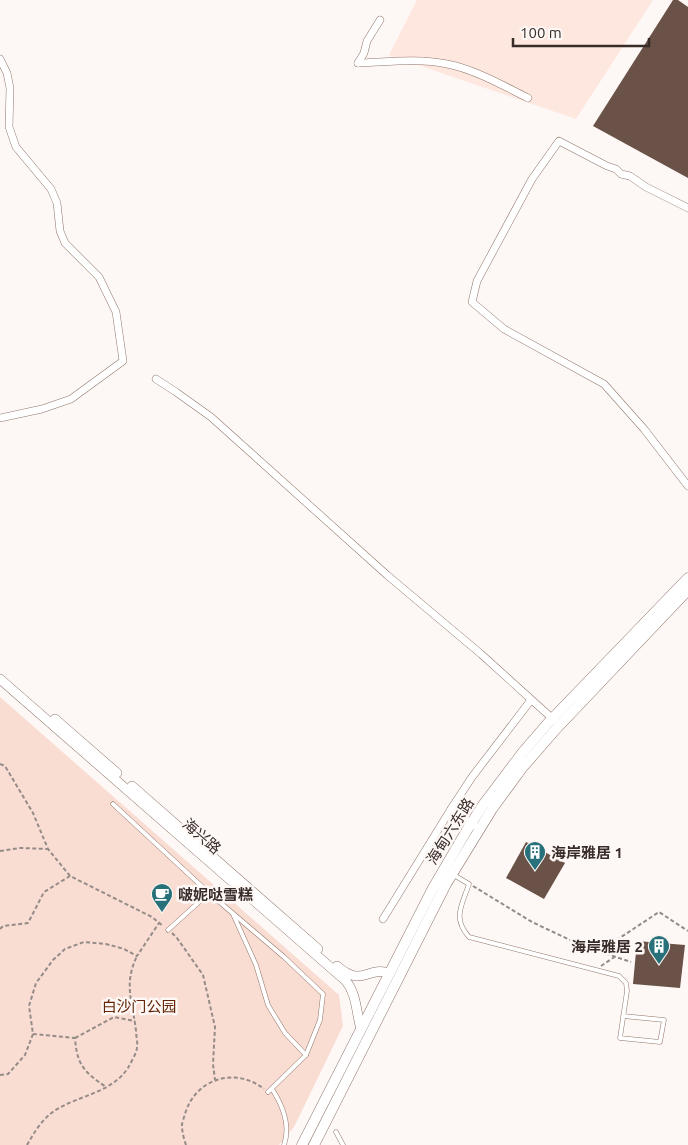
<svg xmlns="http://www.w3.org/2000/svg" width="688" height="1145" viewBox="0 0 688 1145" font-family="Ubuntu,'Noto Sans SC',sans-serif">
	<rect width="100%" height="100%" fill="#fdf7f5"/>
	<polygon fill="#fee7de" points="417,0 653,0 576,119 389,55"/>
	<polygon fill="#faddd2" points="0,697 339,995 343,1026 294,1127 279,1145 0,1145"/>
	<g fill="#6a5248">
		<polygon points="673,0 678,0 688,7 688,178 593,126"/>
		<polygon points="526,842 565,863 544,899 506,878"/>
		<polygon points="637,941 685,945 680,988 633,984"/>
	</g>
	<g fill="none" stroke-linecap="round" stroke-linejoin="round">
		<g stroke="#90766b" stroke-width="5">
			<g id="service">
				<polyline points="113,804 209,893 284,957 323,994 320,1020 306,1055 268,1092"/>
				<path d="M452,874l17,10c-7,21 -17,34 0,53l150,39 7,7 1,8 -7,47 40,4 4,-22 -41,-4"/>
				<polyline points="233,914 256,965 268,1005 285,1033 306,1055"/>
				<polyline points="168,930 209,893"/>
				<path d="M272,1089c11,17 19,36 12,56"/>
				<polyline points="336,1132 343,1145"/>
			</g>
		</g>
		<g stroke="#90766b" stroke-width="8">
			<g id="minor">
				<polyline points="0,59 7,73 10,88 9,127 16,147 51,189 57,203 60,231 65,243 99,277 116,312 123,361 71,399 42,409 0,418"/>
				<path d="M358,63c30,-1 60,-5 89,1 27,5 57,22 81,34"/>
				<polyline points="358,63 364,53 367,41 380,20"/>
				<polyline points="688,208 646,187 630,176 621,174 616,169 607,166 559,141 532,179 477,281 472,302 504,329 604,384 644,429 688,486"/>
				<polyline points="156,379 176,392 211,417 387,575 481,654 554,720"/>
				<polyline points="451,809 475,826"/>
				<polyline points="383,919 451,809 472,777 531,700"/>
			</g>
		</g>
		<g stroke="#90766b" stroke-width="10">
			<g id="tertiary">
				<path d="M0,679l346,302c11,14 10,31 15,48"/>
				<polyline points="55,719 117,773"/>
				<polyline points="132,786 318,949"/>
				<path d="M337,966c25,22 30,0 52,7"/>
			</g>
		</g>
		<g stroke="#90766b" stroke-width="11">
			<g id="secondary">
				<polyline points="302,1145 433,888 467,830 483,805 523,752 548,723 688,578"/>
				<polyline points="314,1145 446,884 492,809 522,768 556,729 688,590"/>
			</g>
		</g>
		<g stroke="#958c89" stroke-width="2" stroke-dasharray="4 2.5" stroke-linecap="butt">
			<polyline points="0,764 5,766 33,813 48,849 70,876 152,917 163,926"/>
			<polyline points="0,851 20,848 48,849"/>
			<polyline points="473,886 532,922 583,946 631,962"/>
			<polyline points="0,929 3,926 28,923 44,892 70,876"/>
			<polyline points="172,933 177,938 203,975 215,1027 213,1064 215,1080"/>
			<polyline points="600,951 659,912 688,931"/>
			<polyline points="601,966 616,956"/>
			<path d="M33,1034l42,4c2,27 9,34 31,49"/>
			<polyline points="75,1038 114,1017 135,1021"/>
			<polyline points="0,1075 8,1074 25,1055 33,1034 29,1006 36,983 53,960 65,949 84,942 106,944 124,949 137,956 159,923"/>
			<path d="M27,1145c8,-14 17,-29 32,-37 23,-13 53,-16 69,-40 3,-6 9,-15 9,-21 1,-5 -1,-11 -1,-16 -3,-28 -13,-46 1,-75"/>
			<path d="M186,1145c-2,-6 -4,-13 -4,-20 0,-3 2,-7 3,-11 10,-35 50,-48 79,-25"/>
		</g>
		<use href="#service" stroke="#fff" stroke-width="4"/>
		<use href="#minor" stroke="#fff" stroke-width="7"/>
		<use href="#tertiary" stroke="#fff" stroke-width="9"/>
		<use href="#secondary" stroke="#fff" stroke-width="10"/>
	</g>
	<defs>
		<g id="building-pin" transform="scale(1.125)"><path d="M0 17L-7.5 6A9.5 9.5 0 1 1 7.5 6Z" fill="#28717a" stroke="#fdf7f5"/><path d="M-4-6H4V6H1V3H-1V6H-4ZM-2.5-4.3h1.7v1.8h-1.7ZM.8-4.3h1.7v1.8H.8ZM-2.5-1h1.7V.8h-1.7ZM.8-1h1.7V.8H.8Z" fill="#fff"/></g>
		<g id="cafe-pin" transform="scale(1.125)"><path d="M0 17L-7.5 6A9.5 9.5 0 1 1 7.5 6Z" fill="#28717a" stroke="#fdf7f5"/><path d="M-5.5-4.5H6V0H3Q3 3.5 0 3.5H-2.5Q-5.5 3.5-5.5 0ZM3-3.2v2h1.7v-2ZM-6 4.5H4V6H-6Z" fill="#fff"/></g>
	</defs>
	<g fill-rule="evenodd">
		<use href="#building-pin" x="535" y="852"/>
		<use href="#cafe-pin" x="162" y="894"/>
		<use href="#building-pin" x="659" y="946"/>
	</g>
	<g text-anchor="middle" dominant-baseline="central" stroke-width="5" stroke-linejoin="round" paint-order="stroke">
		<g font-size="15" fill="#372c28" stroke="#fdf7f5">
			<text transform="translate(450 831) rotate(-58)">海甸六东路</text>
			<text transform="translate(202 836) rotate(41)">海兴路</text>
		</g>
		<g font-size="15" font-weight="bold" fill="#372c28" stroke="#fdf7f5" text-anchor="start">
			<text x="551" y="852">海岸雅居 1</text>
			<text x="178" y="894">啵妮哒雪糕</text>
			<text x="643" y="946" text-anchor="end">海岸雅居 2</text>
		</g>
		<g font-size="15" fill="#612405" stroke="#fdf7f5">
			<text x="139" y="1006">白沙门公园</text>
		</g>
	</g>
	<path d="M513 38v8h136v-8" fill="none" stroke="#372c28" stroke-width="2.5"/>
	<text x="520" y="38" font-size="15" fill="#372c28" stroke="#fdf7f5" stroke-width="4" paint-order="stroke">100 m</text>
</svg>
